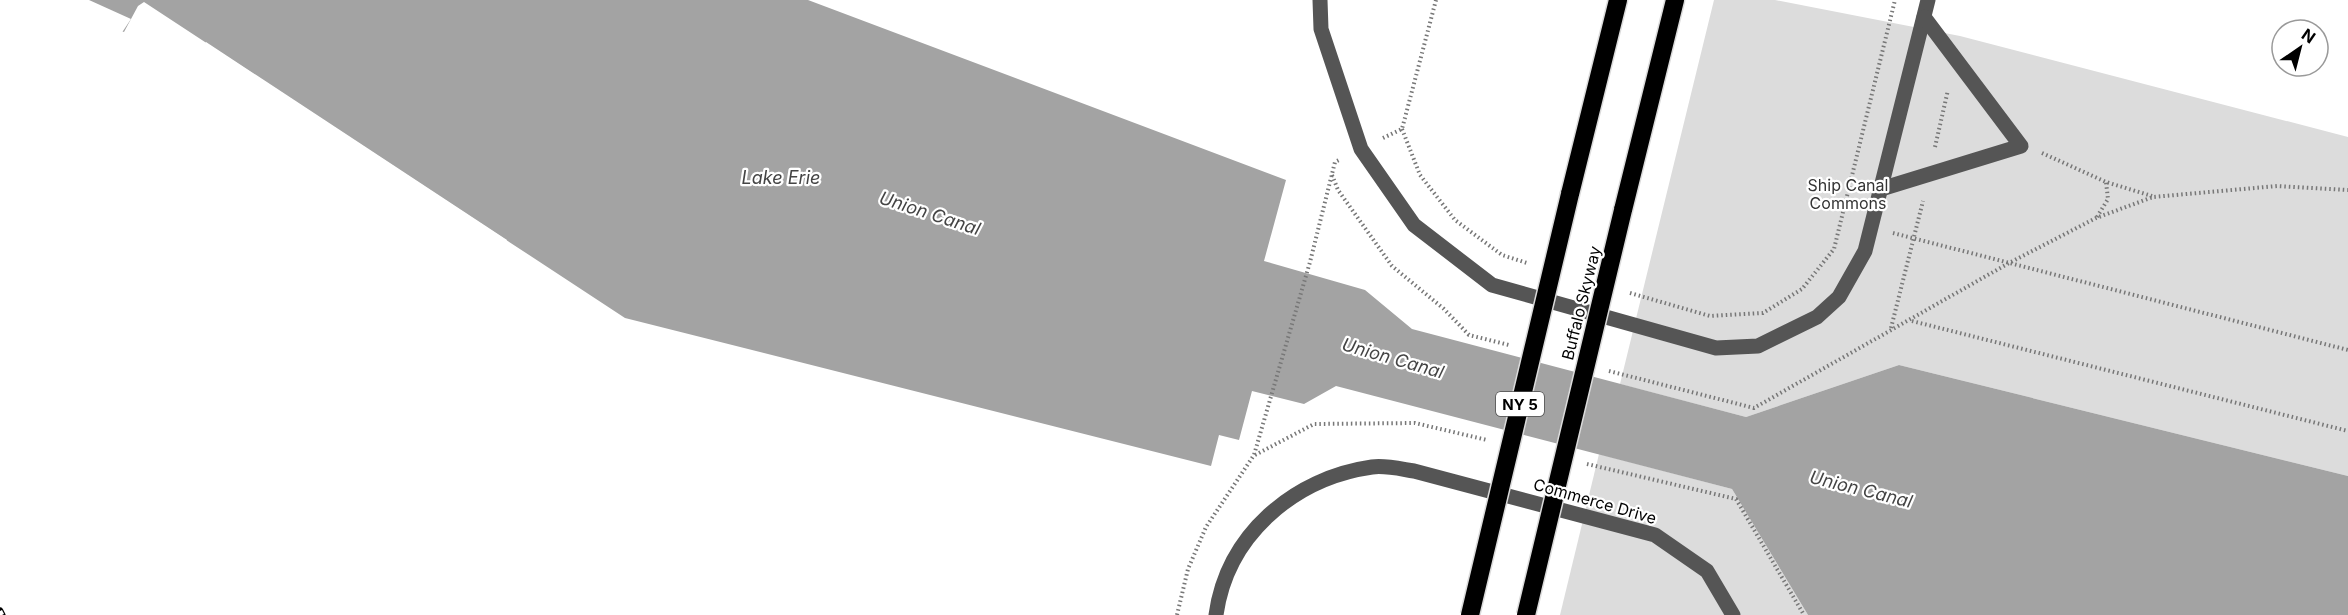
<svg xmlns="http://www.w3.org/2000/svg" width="2348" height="615" viewBox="0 0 2348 615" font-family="Inter,sans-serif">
	<rect width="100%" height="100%" fill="#fff"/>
	<g fill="#dcdcdc">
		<polygon points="1714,0 1775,0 1960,36 2348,137 2348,476 1899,365 1746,417 1620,384"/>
		<polygon points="1599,454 1732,489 1808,615 1560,615"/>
	</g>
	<polygon fill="#a3a3a3" points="25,0 808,0 1286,180 1264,261 1365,290 1412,329 1746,417 1899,365 2348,476 2348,615 1808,615 1732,489 1336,386 1304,404 1252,391 1239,440 1219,435 1211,466 625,318 144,2 138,6 124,32 106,26 61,4"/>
	<g fill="#fff">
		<polygon points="22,0 89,0 131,19 121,34 61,7 41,11"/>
		<polygon points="206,42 507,240 505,243 204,45"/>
	</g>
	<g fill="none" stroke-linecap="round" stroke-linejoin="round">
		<g stroke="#dbdbdb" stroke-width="21">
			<g id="highway">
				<polyline points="1570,194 1618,0"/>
				<polyline points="1623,210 1675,0"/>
			</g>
		</g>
		<g stroke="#777" stroke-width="4" stroke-dasharray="1.5 3" stroke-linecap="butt">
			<polyline points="1402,129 1420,175 1455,220 1502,255 1527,263"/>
			<polyline points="1383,138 1402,129 1436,0"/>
			<polyline points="1935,147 1948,90"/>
			<polyline points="2042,153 2106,182 2152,196"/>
			<polyline points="1332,175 1338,190 1392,266 1444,309 1469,335 1509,345"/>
			<polyline points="2097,217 2108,199 2106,182"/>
			<polyline points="1893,233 2348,350"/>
			<polyline points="1630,293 1710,316 1763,313 1802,289 1834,249 1895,0"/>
			<polyline points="1912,321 2348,431"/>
			<polyline points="1891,328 1923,201"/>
			<polyline points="1609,371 1754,408 2009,263 2096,218 2153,197 2277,186 2348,190"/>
			<polyline points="1255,455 1314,424 1415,423 1487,440"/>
			<polyline points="1587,464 1736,499 1804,615"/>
			<polyline points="1177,615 1188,569 1206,527 1254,455 1310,262 1335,162 1339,160"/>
		</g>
		<g stroke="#555" stroke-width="15">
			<polyline points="1320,0 1321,29 1361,149 1414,225 1492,285 1716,348 1758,346 1817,317 1839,297 1865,251 1928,0"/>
			<polyline points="1881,189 2021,146 1924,17"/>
			<path d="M1216,615c11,-80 78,-137 156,-148 13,-2 29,2 42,4l241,64 52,36 26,44"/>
		</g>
		<use href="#highway" stroke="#000" stroke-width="18"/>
		<g stroke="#000" stroke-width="7">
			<polyline id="rail" points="0,611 2,615"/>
		</g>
		<use href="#rail" stroke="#fff" stroke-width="4.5" stroke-dasharray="14" stroke-linecap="butt"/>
		<g stroke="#dbdbdb" stroke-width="21" stroke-linecap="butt">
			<g id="highway-bridge">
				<polyline points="1470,615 1570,194"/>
				<polyline points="1526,615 1623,210"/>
			</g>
		</g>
		<use href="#highway-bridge" stroke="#000" stroke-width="18"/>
	</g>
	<g text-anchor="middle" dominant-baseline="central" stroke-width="4.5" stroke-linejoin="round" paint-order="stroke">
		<rect fill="#fff" stroke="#4c4c4c" stroke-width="1.5" x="1496" y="392" width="48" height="24" rx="4.5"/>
		<g font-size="15" font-weight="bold" fill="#000">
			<text x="1520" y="404">NY 5</text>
		</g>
		<g font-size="16" fill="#333" stroke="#fff">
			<text x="1848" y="185">Ship Canal<tspan x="1848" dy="18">Commons</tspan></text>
		</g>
		<g font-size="16" fill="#000" stroke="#fff">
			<text transform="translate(1581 303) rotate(-76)">Buffalo Skyway</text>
			<text transform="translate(1595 501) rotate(16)">Commerce Drive</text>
		</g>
		<g font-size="18" font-style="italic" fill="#444" stroke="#fff">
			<text x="781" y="177">Lake Erie</text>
			<text transform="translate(930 213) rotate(18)">Union Canal</text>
			<text transform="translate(1393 358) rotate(16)">Union Canal</text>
			<text transform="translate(1861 489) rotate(14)">Union Canal</text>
		</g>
	</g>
	<g transform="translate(2300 48) rotate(35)"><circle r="28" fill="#ffffff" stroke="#999999" stroke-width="1.5"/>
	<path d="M0-4.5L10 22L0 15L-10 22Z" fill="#000000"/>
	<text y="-9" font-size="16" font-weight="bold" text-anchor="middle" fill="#000000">N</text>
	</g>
</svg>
